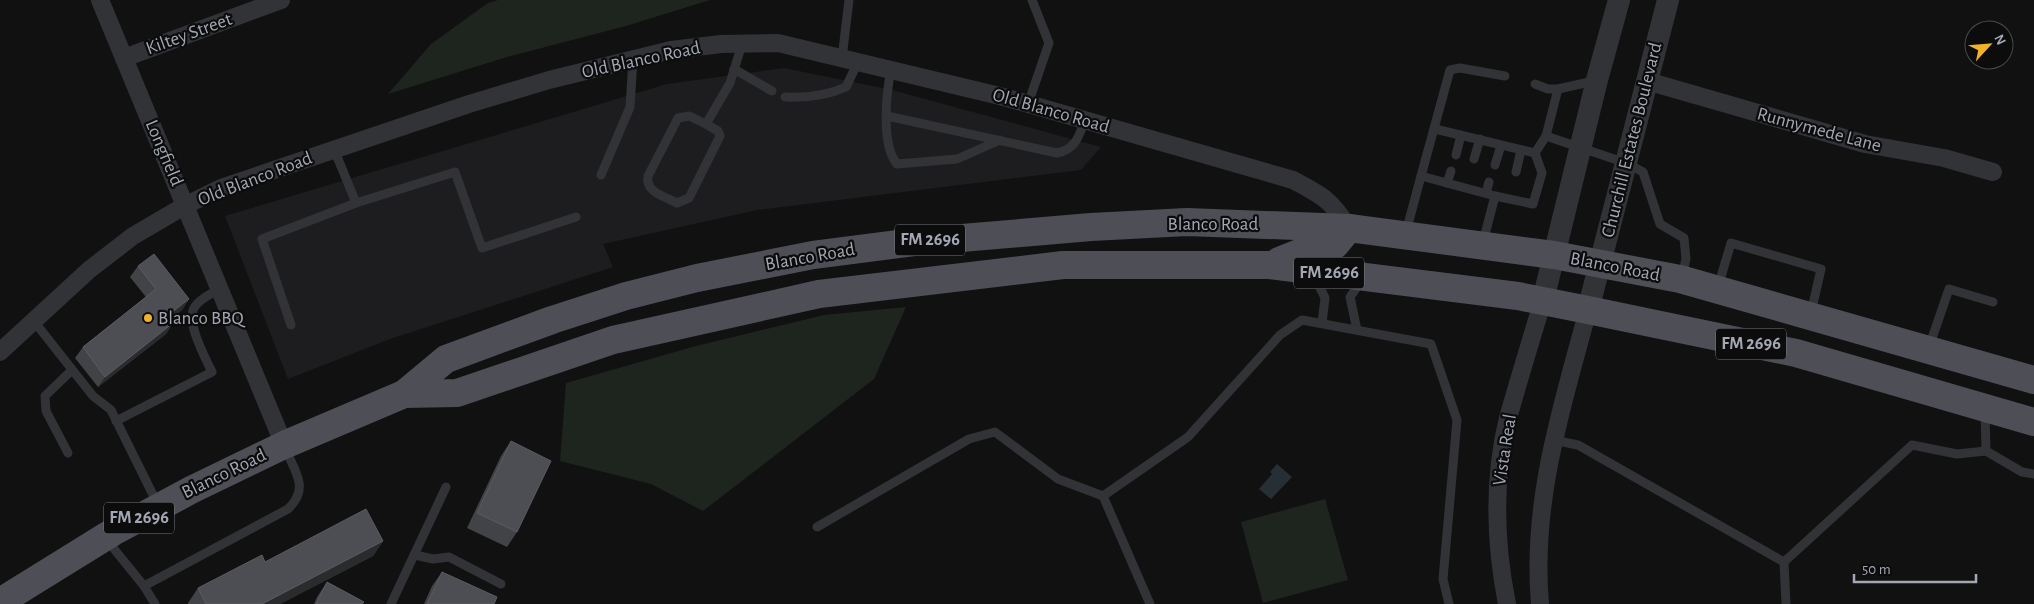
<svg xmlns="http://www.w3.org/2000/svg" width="2034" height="604" viewBox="0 0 2034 604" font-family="'Alegreya Sans',sans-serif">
	<rect width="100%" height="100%" fill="#111112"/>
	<polygon fill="#1d1d1f" points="784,68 892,90 1101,147 1081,170 757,210 603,244 613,267 390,339 288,379 225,216 667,84"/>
	<g fill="#1d251e">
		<polygon points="498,0 710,0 626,26 507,57 388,94 431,44 488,3"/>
		<polygon points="906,307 874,379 703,511 651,484 560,461 566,383 696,346 824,315"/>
		<polygon points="1325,499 1348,580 1263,603 1241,522"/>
	</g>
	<polygon fill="#272f36" points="1277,464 1292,477 1271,499 1259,489 1272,474 1270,472"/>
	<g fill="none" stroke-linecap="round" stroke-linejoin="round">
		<g stroke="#323337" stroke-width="9">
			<polyline points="842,58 849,0"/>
			<polyline points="734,69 772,91"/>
			<path d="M891,70c-5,24 -10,75 6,94l60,-5 43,-19"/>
			<polyline points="1535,84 1548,89 1558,89"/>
			<path d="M785,97c22,1 41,-1 61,-10l12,-25"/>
			<polyline points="1028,104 1049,43 1032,0"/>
			<path d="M887,116l170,37c19,-4 21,-16 28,-32"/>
			<path d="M706,124l-17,-8 -11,2 -30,58c-3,16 16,20 29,27l12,-5 31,-62 -2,-5 -12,-7 24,-41 12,-39"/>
			<polyline points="1435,129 1535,153 1546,136 1626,163 1643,172 1660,224 1684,238 1686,259 1682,276"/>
			<polyline points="1546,136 1558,89 1594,81"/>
			<polyline points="334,149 356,203 455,172 482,248 576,217"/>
			<polyline points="1456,155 1461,135"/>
			<polyline points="1474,159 1480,139"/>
			<polyline points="1495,165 1501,145"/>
			<polyline points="1516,172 1521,150"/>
			<polyline points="601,175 630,107 633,59"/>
			<polyline points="1421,176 1450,70 1460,68 1505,76"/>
			<polyline points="1447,183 1451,171"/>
			<polyline points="1486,193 1489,182"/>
			<polyline points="1495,196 1533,204 1542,173 1535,153"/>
			<polyline points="1406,232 1421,176 1495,196 1483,242"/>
			<polyline points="1314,275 1325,298 1322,323"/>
			<polyline points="1718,287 1731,243 1821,269 1811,313"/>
			<polyline points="33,320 93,396 111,410 158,505"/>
			<polyline points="291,325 262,239 356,203"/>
			<polyline points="1357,330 1350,297 1362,280"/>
			<polyline points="1929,347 1949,289 1993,302"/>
			<path d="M116,421l96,-49c-7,-15 -26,-49 -18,-64 5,-9 17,-14 26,-19"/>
			<polyline points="1553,440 1578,445 1784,562 1786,604"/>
			<polyline points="1986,451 2022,472 2034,474"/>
			<polyline points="68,453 46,411 45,396 72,370"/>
			<polyline points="1103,496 1150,604"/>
			<polyline points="817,527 969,439 995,432 1058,479 1103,496 1188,437 1280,335 1302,320 1431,344 1457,420 1443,579 1449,604"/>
			<polyline points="106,539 144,586 155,604"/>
			<polyline points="415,555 433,559 449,557 501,584"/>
			<polyline points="1784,562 1912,445 1957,454 1986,451 1985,411"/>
			<path d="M144,586l144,-77c22,-21 7,-37 -3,-61"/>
			<polyline points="391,604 446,487"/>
		</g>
		<g stroke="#323337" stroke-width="18">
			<polyline points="100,0 284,445"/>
			<polyline points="124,58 281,0"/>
			<polyline points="1647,81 1865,144 1944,158 1993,172"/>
			<path d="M0,352l89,-82 44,-34 53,-31 35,-17 248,-84 80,-24 122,-30 50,-6 57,-1 226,54 289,83c30,16 37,19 56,48"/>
			<path d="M1507,604c-12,-60 -14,-126 1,-186 11,-39 23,-78 35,-118"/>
			<path d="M1540,604c-9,-103 22,-197 48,-294"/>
		</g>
		<g stroke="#323337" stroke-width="22">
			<polyline points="1543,300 1597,80 1619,0"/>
			<polyline points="1588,310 1668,0"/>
		</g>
		<g stroke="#4e4f56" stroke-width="28">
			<polyline points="1279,261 1299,253 1323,251 1335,245 1349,228"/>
			<polyline points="404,394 457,393 613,340 819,294 1063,265 1269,265 1518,296 1588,310 1796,353 2034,422"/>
			<polyline points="0,602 113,532 191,490 284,445 404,394 446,359 552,320 626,296 697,278 813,255 914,242 1091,227 1187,222 1349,228 1554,255 1680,279 2034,380"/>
		</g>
	</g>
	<g fill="#424347">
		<polygon points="138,266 189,299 182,310 170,319 173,323 166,334 98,387 75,358 83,347 146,297 130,277"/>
		<polygon points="511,441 517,532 507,547 467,528 501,456"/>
		<polygon points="383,541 373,556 280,604 188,604 188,603 198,588 265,562"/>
		<polygon points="442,572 494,604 424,604 432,586"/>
		<polygon points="327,582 362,604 314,604 317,597"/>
	</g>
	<g fill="#2a2b2d">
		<polygon points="189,299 182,310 160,327 167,316"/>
		<polygon points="173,323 166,334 98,387 105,377"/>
		<polygon points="383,541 373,556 280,604 262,604"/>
	</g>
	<g fill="#4d4e53" stroke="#5a5c62">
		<polygon points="154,254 189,299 167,316 173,323 105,377 83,347 156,289 138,266"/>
		<polygon points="511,441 551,461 517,532 477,513"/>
		<polygon points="366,509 383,541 262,604 206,604 198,588 262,555 265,562"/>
		<polygon points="442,572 497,597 494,604 427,604"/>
		<polygon points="327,582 364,602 362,604 316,604"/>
	</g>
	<circle fill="#f1b12a" stroke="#0c0c0d" stroke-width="2" cx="148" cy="318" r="5"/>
	<g text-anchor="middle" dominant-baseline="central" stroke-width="4.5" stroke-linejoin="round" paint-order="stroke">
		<g fill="#0c0c0d" stroke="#757881" stroke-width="1">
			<rect x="895" y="224.5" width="70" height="31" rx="4"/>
			<rect x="1294" y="257.5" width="70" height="31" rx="4"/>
			<rect x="1716" y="328.5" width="70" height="31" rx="4"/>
			<rect x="104" y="502.5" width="70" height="31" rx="4"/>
		</g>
		<g font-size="18" font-weight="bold" fill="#a2a7b3">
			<text x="930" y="240">FM 2696</text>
			<text x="1329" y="273">FM 2696</text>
			<text x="1751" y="344">FM 2696</text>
			<text x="139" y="518">FM 2696</text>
		</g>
		<g font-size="19" fill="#a2a7b3" stroke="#0c0c0d">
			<text transform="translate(189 34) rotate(-20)">Kiltey Street</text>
			<text transform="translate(641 60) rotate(-12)">Old Blanco Road</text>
			<text transform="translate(1051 111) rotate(16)">Old Blanco Road</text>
			<text transform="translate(1819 130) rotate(15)">Runnymede Lane</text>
			<text transform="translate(1632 140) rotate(-76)">Churchill Estates Boulevard</text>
			<text transform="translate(164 153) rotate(67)">Longfield</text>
			<text transform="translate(255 179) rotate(-21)">Old Blanco Road</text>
			<text x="1213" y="224">Blanco Road</text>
			<text transform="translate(810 257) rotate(-10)">Blanco Road</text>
			<text transform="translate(1615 267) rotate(11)">Blanco Road</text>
			<text transform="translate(1505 450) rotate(-81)">Vista Real</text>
			<text transform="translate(224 474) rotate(-26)">Blanco Road</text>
		</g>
		<g font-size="19" fill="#a2a7b3" stroke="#0c0c0d" text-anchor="start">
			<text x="158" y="318">Blanco BBQ</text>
		</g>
	</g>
	<g transform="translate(1989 45) rotate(64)"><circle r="24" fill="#0c0c0d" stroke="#484a4f"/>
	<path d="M0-4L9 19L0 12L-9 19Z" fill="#f1b12a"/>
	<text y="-8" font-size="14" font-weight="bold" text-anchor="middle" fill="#a2a7b3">N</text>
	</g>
	<path d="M1854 574v8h122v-8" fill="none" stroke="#a2a7b3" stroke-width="2.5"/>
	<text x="1862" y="574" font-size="15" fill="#a2a7b3" stroke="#0c0c0d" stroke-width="4" paint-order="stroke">50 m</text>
</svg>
